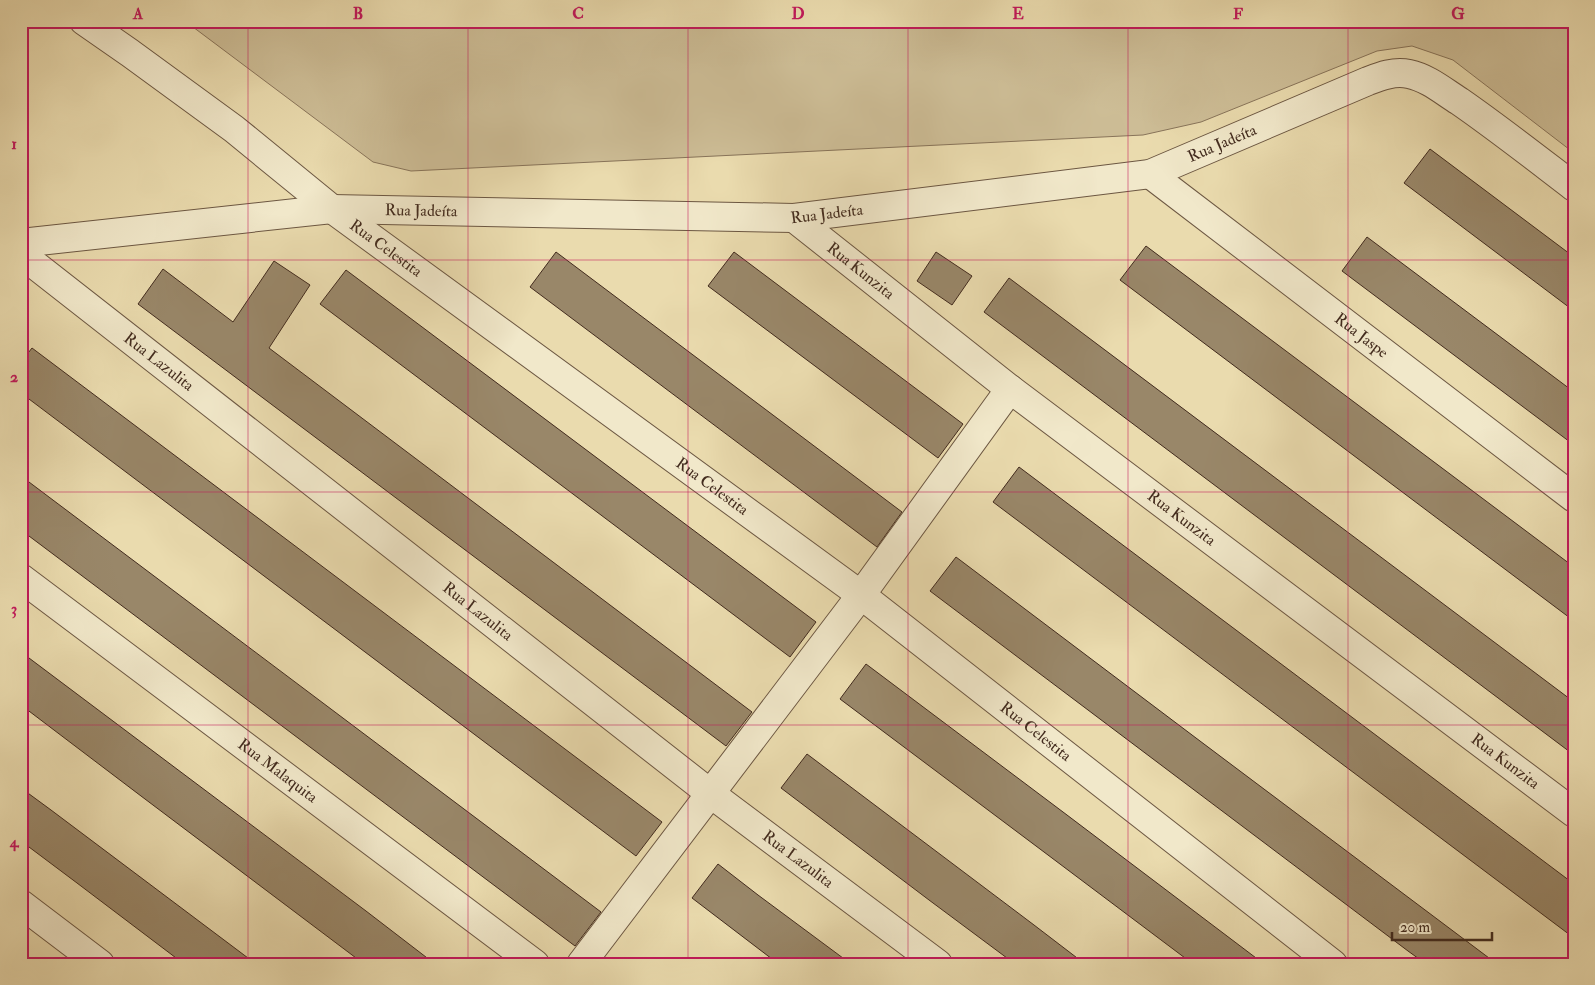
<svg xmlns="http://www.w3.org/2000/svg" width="1595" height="985" viewBox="0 0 1595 985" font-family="'IM FELL Double Pica',serif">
	<rect width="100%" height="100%" fill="#eadbae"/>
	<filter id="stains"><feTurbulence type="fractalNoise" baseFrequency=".004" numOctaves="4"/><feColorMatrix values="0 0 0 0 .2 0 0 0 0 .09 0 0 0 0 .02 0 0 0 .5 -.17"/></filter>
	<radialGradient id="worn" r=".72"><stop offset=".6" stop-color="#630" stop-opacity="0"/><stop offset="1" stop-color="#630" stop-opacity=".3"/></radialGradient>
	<polygon fill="#cdbd96" stroke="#88745a" points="185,21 1574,21 1574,153 1453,60 1412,46 1377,51 1201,122 1143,135 411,171 373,162"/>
	<g fill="#998769" stroke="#422b1e">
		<polygon points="1430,149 1574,257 1574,311 1404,183"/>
		<polygon points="1367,237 1574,392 1574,445 1342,271"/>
		<polygon points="1146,246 1574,567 1574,621 1120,280"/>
		<polygon points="556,252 902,512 877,547 530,287"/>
		<polygon points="734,252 963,424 938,458 708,286"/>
		<polygon points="936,252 972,276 952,305 917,281"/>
		<polygon points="274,261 310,285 269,348 752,712 726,746 138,304 163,269 233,322"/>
		<polygon points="346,270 816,622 790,657 320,304"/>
		<polygon points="1009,278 1574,702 1574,755 984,312"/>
		<polygon points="32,348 662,822 636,856 21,393 21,362"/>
		<polygon points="1019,467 1574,884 1574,938 993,502"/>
		<polygon points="21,476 601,912 575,946 21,530"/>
		<polygon points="956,557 1196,738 1497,964 1426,964 1408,951 930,591"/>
		<polygon points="21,652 366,911 435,964 364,964 141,796 21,705"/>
		<polygon points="866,664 1067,815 1264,964 1193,964 1040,849 840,699"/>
		<polygon points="807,754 1034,925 1085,964 1015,964 929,900 781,788"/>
		<polygon points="21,788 51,810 256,964 184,964 77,883 21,841"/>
		<polygon points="718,864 758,895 851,964 778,964 772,959 692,898"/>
	</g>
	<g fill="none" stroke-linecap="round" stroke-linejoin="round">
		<g stroke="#6c5742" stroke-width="30">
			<g id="minor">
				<path id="s1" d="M84,21l46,32 104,76 98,80 529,386 472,369"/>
				<path id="s2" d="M1150,174l424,324"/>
				<path id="s3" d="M794,218l216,171 564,424"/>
				<path id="s4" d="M21,243l311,-34 462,9 356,-44 218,-93c13,-5 26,-10 41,-7 19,4 34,17 50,27 39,27 77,57 115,86"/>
				<path id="s5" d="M21,254l690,540 227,170"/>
				<path id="s6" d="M21,578l514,386"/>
				<polyline points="21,904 100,964"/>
				<polyline points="581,964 861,595 1010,389"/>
			</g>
		</g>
		<use href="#minor" stroke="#f1e8ca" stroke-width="28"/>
	</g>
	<path fill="none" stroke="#c2185b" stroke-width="1" stroke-opacity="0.55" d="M248,21v943M468,21v943M688,21v943M908,21v943M1128,21v943M1348,21v943M21,260h1553M21,492h1553M21,725h1553"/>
	<g text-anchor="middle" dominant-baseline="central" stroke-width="4.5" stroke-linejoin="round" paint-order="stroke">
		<g font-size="16" fill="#422b1e" stroke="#f1e8ca">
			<text stroke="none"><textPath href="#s4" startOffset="1212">Rua Jadeíta</textPath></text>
			<text stroke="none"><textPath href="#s4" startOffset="402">Rua Jadeíta</textPath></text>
			<text stroke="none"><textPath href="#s4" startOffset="808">Rua Jadeíta</textPath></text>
			<text stroke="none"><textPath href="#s1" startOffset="378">Rua Celestita</textPath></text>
			<text stroke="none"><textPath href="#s3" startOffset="85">Rua Kunzita</textPath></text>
			<text stroke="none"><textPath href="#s2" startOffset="266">Rua Jaspe</textPath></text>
			<text stroke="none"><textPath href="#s5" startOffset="175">Rua Lazulita</textPath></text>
			<text stroke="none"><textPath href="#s1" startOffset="782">Rua Celestita</textPath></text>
			<text stroke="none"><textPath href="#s3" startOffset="490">Rua Kunzita</textPath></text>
			<text stroke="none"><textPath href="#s5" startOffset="580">Rua Lazulita</textPath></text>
			<text stroke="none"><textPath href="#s1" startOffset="1188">Rua Celestita</textPath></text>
			<text stroke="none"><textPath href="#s3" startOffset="895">Rua Kunzita</textPath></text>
			<text stroke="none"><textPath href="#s6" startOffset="321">Rua Malaquita</textPath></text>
			<text stroke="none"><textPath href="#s5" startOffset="985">Rua Lazulita</textPath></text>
		</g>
	</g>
	<rect width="1595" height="985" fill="none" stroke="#eadbae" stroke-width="55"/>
	<path d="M1392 932v8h100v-8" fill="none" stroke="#422b1e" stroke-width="2.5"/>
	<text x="1400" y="932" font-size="15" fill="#422b1e" stroke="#f1e8ca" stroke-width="4" paint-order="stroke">20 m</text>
	<rect x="28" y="28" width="1540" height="930" fill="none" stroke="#c2185b" stroke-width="2"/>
	<g font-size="16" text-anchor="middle" font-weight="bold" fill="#c2185b">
		<text x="138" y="19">A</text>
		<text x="358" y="19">B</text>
		<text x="578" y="19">C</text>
		<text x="798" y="19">D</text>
		<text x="1018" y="19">E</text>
		<text x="1238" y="19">F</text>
		<text x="1458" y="19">G</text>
		<text x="14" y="149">1</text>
		<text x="14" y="382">2</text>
		<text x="14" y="614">3</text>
		<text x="14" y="847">4</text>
	</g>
	<rect width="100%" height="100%" filter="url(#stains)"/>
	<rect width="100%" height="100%" fill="url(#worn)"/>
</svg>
